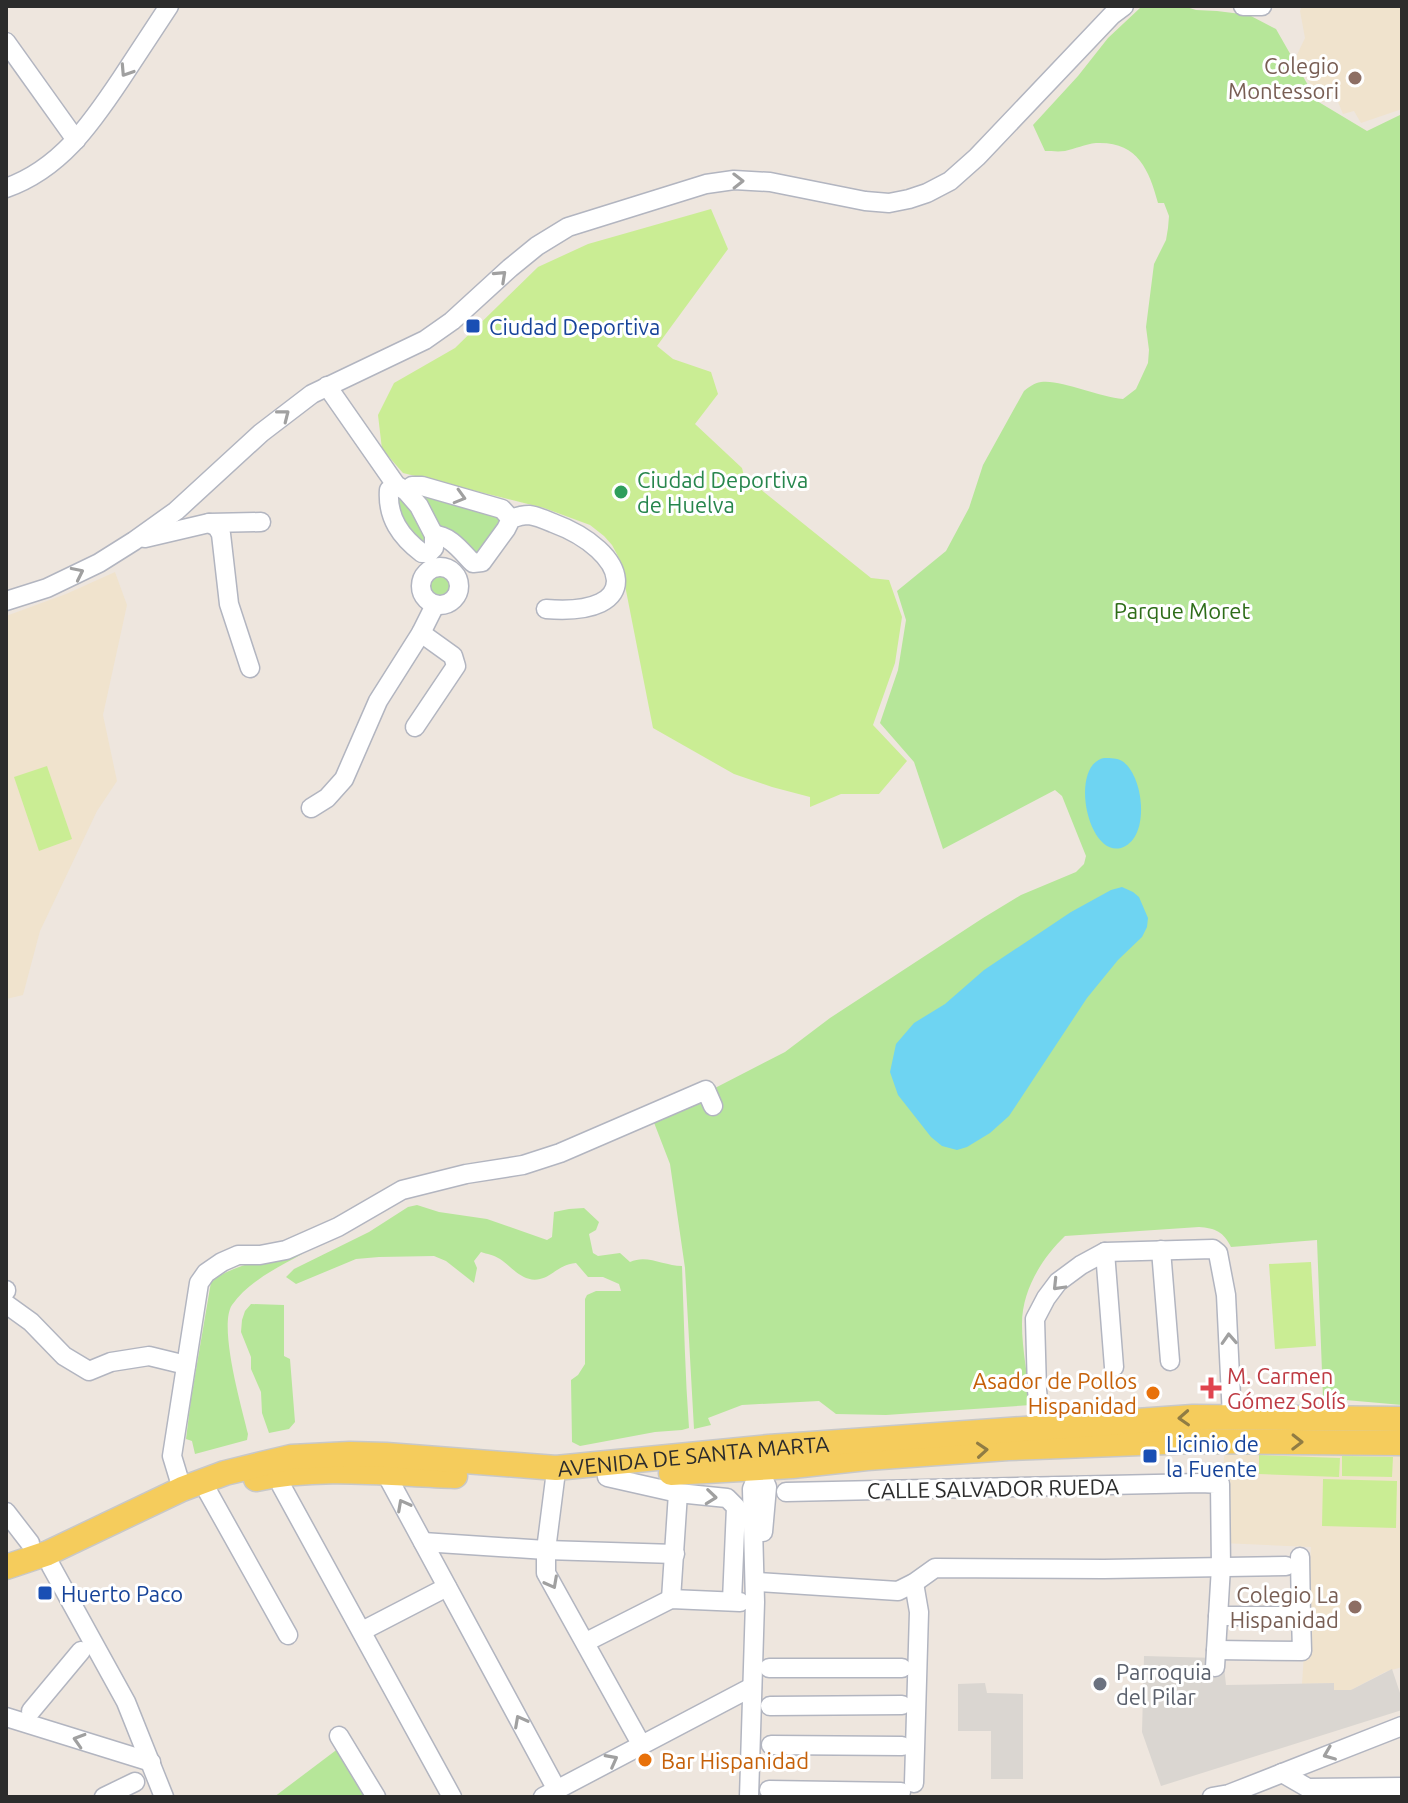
<svg xmlns="http://www.w3.org/2000/svg" width="1408" height="1803" viewBox="0 0 1408 1803" font-family="Ubuntu,sans-serif">
	<rect width="100%" height="100%" fill="#eee6de"/>
	<g fill="#f0e3cd">
		<polygon points="1302,6 1402,6 1402,109 1361,123 1354,111 1343,114 1336,97 1322,102 1295,59 1305,38 1300,11"/>
		<polygon points="115,572 127,605 103,715 117,781 97,811 40,931 23,995 6,999 6,616 66,594"/>
		<polygon points="1224,1452 1402,1454 1402,1667 1385,1672 1351,1690 1333,1690 1333,1683 1302,1684 1311,1547 1222,1543"/>
	</g>
	<g fill="#b6e699">
		<path d="M1145,6h38l13,4 21,1 32,4 27,14 41,72 50,30 35,-17v1291l-79,-7 -6,-158 -86,7c-7,-15 -16,-19 -32,-20l-134,9c-23,22 -43,54 -43,88 0,26 6,54 9,81l-145,10 -50,-1 -17,-13 -77,4 -34,13 3,7 -17,4 -9,-161 -15,-104 -17,-44 132,-68 45,-34 153,-100 38,-23 55,-23 8,-8 2,-8 -24,-60 -7,-6 -112,59 -29,-87 -34,-39 18,-53 8,-50 -9,-29 49,-40 23,-43 14,-43 41,-74c5,-4 10,-8 17,-9 19,-3 58,15 82,17l13,-10 12,-26 1,-13 -3,-23 8,-63 12,-24 2,-12 1,-12 -5,-13h-6c-9,-34 -21,-62 -62,-60 -11,1 -21,6 -31,8 -7,1 -14,0 -20,0l-12,-26 45,-49 30,-38 32,-30z"/>
		<polygon points="422,491 501,518 503,525 482,552 476,554 437,525 418,493"/>
		<polygon points="398,495 419,515 427,545 415,542 393,498"/>
		<circle cx="440" cy="586" r="14"/>
		<path d="M417,1205l22,7 48,7 60,21 5,-3 2,-25 15,-3 15,-1 15,14 -3,8 -7,4 4,19 5,3 22,-3 10,9c17,-8 34,4 52,4 2,54 3,108 7,162l-7,2 -27,2 -75,14 -8,-4 -1,-62 7,-5 7,-11v-65l2,-4 9,-4h25l-2,-7 -16,-7h-15l-12,-14c-18,2 -23,13 -36,16 -17,4 -28,-12 -40,-20 -6,-4 -13,-5 -19,-7l-7,9 3,7 -3,15 -28,-22 -12,-5 -55,1 -23,2 -60,25 -10,-7 8,-8 75,-37 39,-25z"/>
		<path d="M302,1251v3c-25,14 -53,27 -70,51 -14,21 10,104 16,129l-1,6 -52,14 -3,-13 -6,-2 5,-40 20,-117c25,-20 61,-23 91,-31z"/>
		<polygon points="251,1304 284,1305 284,1356 290,1359 295,1422 289,1429 269,1433 262,1413 261,1392 251,1369 251,1357 241,1332 242,1320 245,1311"/>
		<polygon points="339,1748 369,1797 274,1797"/>
	</g>
	<g fill="#caed94">
		<polygon points="711,209 728,249 657,346 673,359 711,372 718,394 695,424 742,468 744,476 871,578 889,580 902,617 895,663 873,725 907,761 879,794 841,794 810,807 810,797 772,787 734,774 653,728 620,560 612,545 604,536 590,525 544,508 403,473 382,449 378,415 394,383 455,348 538,267 588,244"/>
		<polygon points="47,766 72,839 39,851 14,777"/>
		<polygon points="1311,1262 1316,1346 1275,1349 1269,1264"/>
		<polygon points="1259,1455 1340,1458 1339,1477 1259,1474"/>
		<polygon points="1342,1456 1393,1457 1392,1477 1342,1476"/>
		<polygon points="1323,1479 1397,1481 1396,1528 1322,1526"/>
	</g>
	<g fill="#dad6d1">
		<polygon points="1144,1656 1216,1658 1215,1667 1224,1667 1226,1685 1334,1683 1334,1690 1351,1690 1392,1669 1402,1699 1402,1710 1161,1786 1142,1732"/>
		<polygon points="985,1683 987,1693 1023,1694 1023,1779 991,1779 991,1731 958,1731 958,1684"/>
	</g>
	<g fill="#6ed4f2">
		<path d="M1104,758c7,0 13,0 18,3 22,14 29,78 -1,87 -34,9 -52,-83 -17,-90z"/>
		<polygon points="1122,887 1133,892 1139,897 1148,918 1147,927 1142,937 1118,960 1087,998 1009,1116 990,1133 967,1147 957,1150 942,1146 931,1137 898,1095 890,1072 896,1044 914,1023 945,1004 984,970 1071,912 1111,890"/>
	</g>
	<g fill="none" stroke-linecap="round" stroke-linejoin="round">
		<g stroke="#b2b5c0" stroke-width="21">
			<g id="minor">
				<polyline points="1243,6 1262,6"/>
				<polyline points="6,42 76,140"/>
				<path d="M6,188c54,-19 85,-64 115,-109 16,-24 32,-49 48,-73"/>
				<polyline points="327,386 396,485 406,491 419,506 434,535 434,548 429,553"/>
				<path d="M396,485l-7,5c-2,28 12,47 33,63h7"/>
				<polyline points="406,491 412,486 422,486 502,509 511,519"/>
				<polyline points="209,523 217,527 221,534 229,604 250,668"/>
				<path d="M434,535c16,0 28,17 39,28l9,-1 24,-33 5,-10c5,-2 12,-4 18,-4 8,1 17,5 24,8 76,28 94,94 -7,86"/>
				<polyline points="145,538 209,523 261,522"/>
				<circle cx="440" cy="586" r="19"/>
				<polyline points="6,601 47,588 99,563 134,541 176,511 261,433 312,394 425,340 452,321 510,268 537,246 568,227 706,184 734,180 770,182 865,201 889,203 909,199 927,193 950,181 977,157 1112,15 1124,6"/>
				<polyline points="415,727 456,666 453,656 421,633"/>
				<polyline points="311,808 327,798 344,779 378,701 421,633 435,605"/>
				<polyline points="1161,1250 1170,1361"/>
				<polyline points="1105,1252 1114,1367"/>
				<polyline points="6,1290 6,1291"/>
				<polyline points="6,1304 31,1322 64,1356 89,1371 111,1362 149,1356 186,1365"/>
				<polyline points="1041,1428 1037,1390 1035,1319 1046,1298 1058,1282 1081,1265 1105,1252 1213,1249 1218,1253 1226,1295 1232,1417"/>
				<polyline points="757,1464 767,1487 763,1532"/>
				<polyline points="273,1465 282,1487 452,1797"/>
				<polyline points="385,1472 557,1790"/>
				<polyline points="607,1477 678,1493 727,1498 736,1507 732,1601"/>
				<polyline points="555,1479 546,1550 546,1573 641,1744"/>
				<polyline points="182,1489 172,1456 199,1283 206,1273 222,1262 238,1255 260,1255 286,1250 338,1227 402,1190 466,1174 523,1165 560,1153 706,1090 713,1106"/>
				<polyline points="208,1492 288,1635"/>
				<polyline points="786,1492 1201,1483 1220,1484 1221,1567 1215,1667"/>
				<polyline points="6,1512 30,1543"/>
				<polyline points="423,1542 546,1550 675,1554"/>
				<polyline points="51,1566 126,1702 164,1797"/>
				<polyline points="758,1582 898,1591 914,1583 935,1568 1104,1569 1286,1566"/>
				<polyline points="671,1599 678,1493"/>
				<polyline points="1218,1616 1301,1616 1300,1557"/>
				<polyline points="362,1631 447,1587"/>
				<polyline points="586,1642 671,1599 740,1602"/>
				<polyline points="1216,1650 1302,1651 1301,1616"/>
				<polyline points="769,1668 902,1668"/>
				<polyline points="770,1706 902,1705"/>
				<polyline points="31,1711 81,1651"/>
				<polyline points="6,1717 151,1762"/>
				<polyline points="339,1736 376,1797"/>
				<polyline points="771,1745 902,1746"/>
				<polyline points="1282,1773 1308,1788 1402,1787"/>
				<polyline points="914,1783 919,1612 914,1583"/>
				<polyline points="769,1790 901,1792"/>
				<polyline points="104,1797 135,1782"/>
				<polyline points="543,1797 752,1687"/>
				<polyline points="749,1797 755,1602 752,1489 765,1457"/>
				<polyline points="1212,1797 1229,1794 1402,1726"/>
			</g>
		</g>
		<g stroke="#c8c8c8" stroke-width="27">
			<g id="major">
				<polyline points="671,1473 792,1466 867,1458 1008,1448 1194,1441 1402,1443"/>
				<path d="M256,1479c66,-14 133,-5 199,-3"/>
				<path id="s1" d="M6,1567l42,-14 134,-64 43,-16 66,-16 59,-3 36,1 170,13 213,-21 424,-30 209,2"/>
			</g>
		</g>
		<use href="#minor" stroke="#fff" stroke-width="18"/>
		<use href="#major" stroke="#f5cc5c" stroke-width="24"/>
	</g>
	<defs><path id="oneway-chevron" d="M-2-3.5L2.5 0L-2 3.5" fill="none" stroke-width="1.6" stroke-linecap="round" stroke-linejoin="round" transform="scale(2)"/></defs>
	<g stroke="#a0a0a0">
		<use href="#oneway-chevron" transform="translate(126 71) rotate(123)"/>
		<use href="#oneway-chevron" transform="translate(738 181) rotate(-1)"/>
		<use href="#oneway-chevron" transform="translate(501 276) rotate(-43)"/>
		<use href="#oneway-chevron" transform="translate(284 415) rotate(-38)"/>
		<use href="#oneway-chevron" transform="translate(460 497) rotate(16)"/>
		<use href="#oneway-chevron" transform="translate(78 573) rotate(-26)"/>
		<use href="#oneway-chevron" transform="translate(1058 1285) rotate(134)"/>
		<use href="#oneway-chevron" transform="translate(1229 1339) rotate(-93)"/>
		<use href="#oneway-chevron" transform="translate(711 1497) rotate(6)"/>
		<use href="#oneway-chevron" transform="translate(403 1505) rotate(-118)"/>
		<use href="#oneway-chevron" transform="translate(552 1583) rotate(62)"/>
		<use href="#oneway-chevron" transform="translate(520 1721) rotate(-118)"/>
		<use href="#oneway-chevron" transform="translate(79 1740) rotate(-163)"/>
		<use href="#oneway-chevron" transform="translate(1329 1754) rotate(158)"/>
		<use href="#oneway-chevron" transform="translate(612 1760) rotate(-28)"/>
	</g>
	<g stroke="#907c44">
		<use href="#oneway-chevron" transform="translate(1184 1418) rotate(177)"/>
		<use href="#oneway-chevron" transform="translate(1297 1442) rotate(1)"/>
		<use href="#oneway-chevron" transform="translate(982 1450) rotate(-4)"/>
	</g>
	<g fill="#8d6e63" stroke="#fff" stroke-width="3">
		<circle cx="1355" cy="78" r="8"/>
		<circle cx="1355" cy="1607" r="8"/>
	</g>
	<g fill="#1a4fb4" stroke="#fff" stroke-width="3">
		<rect x="465" y="318" width="16" height="16" rx="4"/>
		<rect x="1142" y="1448" width="16" height="16" rx="4"/>
		<rect x="37" y="1585" width="16" height="16" rx="4"/>
	</g>
	<circle fill="#2e9e5b" stroke="#fff" stroke-width="3" cx="621" cy="492" r="8"/>
	<path fill="#e0444e" stroke="#fff" stroke-width="3" d="M1207 1376h8v8h8v8h-8v8h-8v-8h-8v-8h8z"/>
	<g fill="#e8710a" stroke="#fff" stroke-width="3">
		<circle cx="1153" cy="1393" r="8"/>
		<circle cx="645" cy="1760" r="8"/>
	</g>
	<circle fill="#6b7280" stroke="#fff" stroke-width="3" cx="1100" cy="1684" r="8"/>
	<g text-anchor="middle" dominant-baseline="central" stroke-width="6" stroke-linejoin="round" paint-order="stroke">
		<g font-size="22" fill="#785e54" stroke="#fff" text-anchor="end">
			<text x="1339" y="65">Colegio<tspan x="1339" dy="25">Montessori</tspan></text>
			<text x="1339" y="1594">Colegio La<tspan x="1339" dy="25">Hispanidad</tspan></text>
		</g>
		<g font-size="22" fill="#164399" stroke="#fff" text-anchor="start">
			<text x="489" y="326">Ciudad Deportiva</text>
			<text x="1166" y="1443">Licinio de<tspan x="1166" dy="25">la Fuente</tspan></text>
			<text x="61" y="1593">Huerto Paco</text>
		</g>
		<g font-size="22" fill="#27864d" stroke="#fff" text-anchor="start">
			<text x="637" y="479">Ciudad Deportiva<tspan x="637" dy="25">de Huelva</tspan></text>
		</g>
		<g font-size="22" fill="#2d6c18" stroke="#fff">
			<text x="1182" y="610">Parque Moret</text>
		</g>
		<g font-size="22" fill="#be3a42" stroke="#fff" text-anchor="start">
			<text x="1227" y="1375">M. Carmen<tspan x="1227" dy="25">Gómez Solís</tspan></text>
		</g>
		<g font-size="22" fill="#c56008" stroke="#fff" text-anchor="end">
			<text x="1137" y="1380">Asador de Pollos<tspan x="1137" dy="25">Hispanidad</tspan></text>
			<text x="661" y="1760" text-anchor="start">Bar Hispanidad</text>
		</g>
		<g font-size="22" fill="#2c2c2c" stroke="#fff">
			<text stroke="none"><textPath href="#s1" startOffset="710">AVENIDA DE SANTA MARTA</textPath></text>
			<text transform="translate(993 1488) rotate(-1)">CALLE SALVADOR RUEDA</text>
		</g>
		<g font-size="22" fill="#5b616d" stroke="#fff" text-anchor="start">
			<text x="1116" y="1671">Parroquia<tspan x="1116" dy="25">del Pilar</tspan></text>
		</g>
	</g>
	<rect width="1408" height="1803" fill="none" stroke="#2c2c2c" stroke-width="16"/>
</svg>
